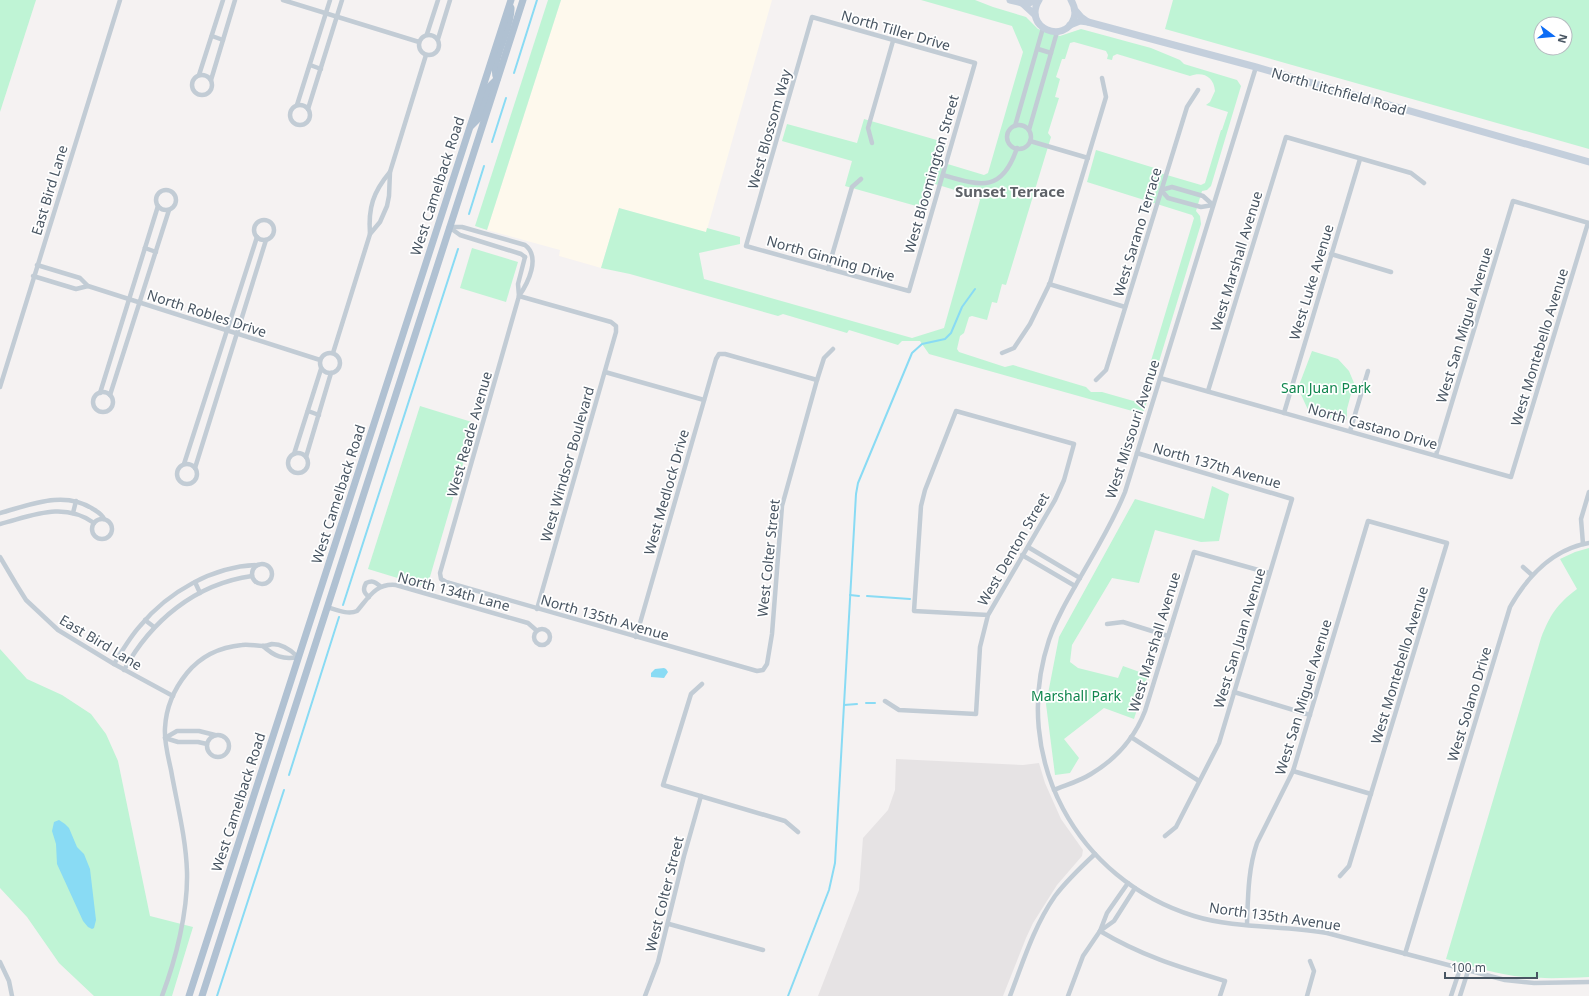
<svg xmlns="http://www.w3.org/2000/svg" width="1589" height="996" viewBox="0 0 1589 996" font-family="'Noto Sans',sans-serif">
	<rect width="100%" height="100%" fill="#f5f2f2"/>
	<polygon fill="#fef9ed" points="561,0 772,0 706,233 619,208 601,268 559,256 560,250 487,230"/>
	<polygon fill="#e6e3e4" points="896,759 1023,765 1039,763 1045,783 1061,819 1083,850 1082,856 1057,885 1033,923 1026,938 1003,996 818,996 859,890 863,838 888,810 895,790"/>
	<g fill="#bff4d5" fill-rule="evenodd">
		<polygon points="0,0 36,0 0,112"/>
		<polygon points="548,0 561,0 487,230 475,226"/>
		<path d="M921,0h54l18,7 33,10 12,12 22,7 21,-7 70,19 29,12 4,4 53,16 4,6 -30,100 -4,4 -5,1 -6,20 4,5 1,8 -58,190 -214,-60 -9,-13h-18l-4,4 -49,-15 -2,3 -64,-19 -5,2 -148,-42 -29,-6 18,-60 87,24 1,-4 33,9v7l-41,9 5,26 208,59 32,-10 36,-128 -2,-3 -43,-13 -8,25 -82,-23 7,-25 -70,-20 5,-17 70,19 7,-24 83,24 -6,19 43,13 4,-2 35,-121 -11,-26zM1074,42l32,9 2,4 -1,4 5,1 1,-4 4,-2 73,22c13,-5 24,1 25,15l-5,11 -4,3 22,7 -6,18h-1l-16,53 -4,2 -41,-12 1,-3 -65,-20 -9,32 105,33 2,3 -50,166 2,1 -5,15 -4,2 -35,-10h-11l-5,-5 -73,-22 -8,2 -46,-15 -2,-3 3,-13 4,-3 5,-16 3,-1 15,4 5,-18 5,1 5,-19 4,1 45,-148 -3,-4 11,-35 -4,-1 5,-18 -4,-2 6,-18h3l5,-16z"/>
		<path d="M1173,0h416v149l-424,-120zM1541,24h24v24h-24z"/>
		<polygon points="472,248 518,262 506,302 460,288"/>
		<polygon points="1312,351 1338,359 1349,371 1354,383 1347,409 1347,419 1343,422 1309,412 1298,388"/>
		<polygon points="420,406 475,423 427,587 368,569"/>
		<polygon points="1212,486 1229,494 1219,541 1201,542 1155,530 1139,583 1112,578 1072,645 1070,662 1078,668 1118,678 1123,666 1148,675 1134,719 1104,708 1064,739 1079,758 1070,773 1055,775 1046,704 1059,637 1135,499 1204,519"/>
		<path d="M1589,548v429c-22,1 -43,2 -65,0 -26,-2 -52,-11 -78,-18l95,-321c9,-23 16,-34 36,-49l-17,-30 15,-7z"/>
		<polygon points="0,649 27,679 62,695 91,714 106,734 118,761 150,916 193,927 172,996 94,996 59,963 27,917 0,888"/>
	</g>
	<g fill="#89dbf4">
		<polygon points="664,668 666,669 668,672 664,678 651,677 651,673 655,669"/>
		<polygon points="59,820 65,824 69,828 77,847 84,854 90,869 96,920 94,928 92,929 88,927 83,921 57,864 56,844 52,831 54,822"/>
	</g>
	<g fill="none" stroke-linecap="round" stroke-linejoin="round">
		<g stroke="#89dbf4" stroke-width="2">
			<polyline points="514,73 537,0"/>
			<polyline points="492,142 506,98"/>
			<polyline points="469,214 484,166"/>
			<polyline points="850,595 859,596"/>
			<polyline points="867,596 910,599"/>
			<polyline points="343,605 458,249"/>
			<polyline points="866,703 875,703"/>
			<polyline points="844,705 857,704"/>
			<polyline points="289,775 339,617"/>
			<polyline points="217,996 284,790"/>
			<polyline points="788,996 829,890 835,863 856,494 858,483 912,353 922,344 945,339 951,333 962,307 975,289"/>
		</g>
		<g stroke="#c2ccd5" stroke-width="4.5">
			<polyline points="283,0 419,42"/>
			<polygon points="812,17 975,63 909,291 746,246"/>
			<polyline points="427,34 438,0"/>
			<circle cx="429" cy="45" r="10"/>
			<polyline points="212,36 223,40"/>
			<polyline points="438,39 450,0"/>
			<polyline points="1038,49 1051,53"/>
			<polyline points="310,65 321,69"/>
			<path d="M1256,67l-131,425c-12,30 -28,56 -44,84 -12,21 -24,41 -32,64 -39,118 28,240 145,276 42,13 90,9 133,17l178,47 29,3 55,-1"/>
			<circle cx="202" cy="85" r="10"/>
			<polyline points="199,75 223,0"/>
			<polyline points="211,80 235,0"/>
			<circle cx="300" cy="115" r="10"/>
			<polyline points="297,105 330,0"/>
			<polyline points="308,109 342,0"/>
			<circle cx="1019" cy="137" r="12"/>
			<polyline points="1015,126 1043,28"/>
			<polyline points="1029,130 1057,32"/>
			<polyline points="1030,141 1088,158"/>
			<polyline points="872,143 868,128 893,41"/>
			<path d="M943,175c38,11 59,18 74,-27"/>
			<polygon points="1172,187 1203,196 1213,205 1201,207 1168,198 1161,190"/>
			<circle cx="166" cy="200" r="10"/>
			<circle cx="264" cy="230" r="10"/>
			<path d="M449,227h13l63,18c16,12 3,38 -6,51l-79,277 1,6 5,3 311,89 6,-1 4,-6 5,-30 10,-128 35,-126 7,-22 9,-9"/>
			<polyline points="449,227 460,235 521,254 525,257"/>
			<path d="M370,234c-2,-26 3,-42 20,-62"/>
			<polyline points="145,248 156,252"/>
			<polyline points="1331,254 1391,272"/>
			<polyline points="37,265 80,278 88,286 320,360"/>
			<polyline points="828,269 852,187 861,179"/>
			<polyline points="33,276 76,289 88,286"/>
			<polyline points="1049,284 1125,307"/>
			<polyline points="519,296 611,322 616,326 616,332 537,609"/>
			<polyline points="519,296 518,284 525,257"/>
			<circle cx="330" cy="363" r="10"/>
			<polyline points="333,353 370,234 380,222 387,206 389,196 390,172 426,55"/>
			<polyline points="1002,353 1014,348 1030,324 1050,283 1106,97 1102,78"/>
			<polyline points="605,372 704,400"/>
			<polyline points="1160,378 1511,477 1588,223"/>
			<polyline points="1096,380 1106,370 1187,107 1198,90"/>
			<polyline points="0,387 120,0"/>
			<polyline points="1208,391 1286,137 1411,173 1424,183"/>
			<circle cx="103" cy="402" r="10"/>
			<polyline points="100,393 158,206"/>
			<polyline points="110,395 169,210"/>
			<polyline points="308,411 319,415"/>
			<polyline points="1284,413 1360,159"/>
			<polyline points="1350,431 1368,371"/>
			<circle cx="298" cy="463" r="10"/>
			<polyline points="1137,453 1292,499 1219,743 1176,827 1165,836"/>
			<polyline points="294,454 321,369"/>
			<polyline points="1436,455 1513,201 1589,223"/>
			<polyline points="306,457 331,373"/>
			<circle cx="187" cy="474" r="10"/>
			<polyline points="184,464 257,237"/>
			<polyline points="195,468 266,240"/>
			<path d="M0,513c30,-8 64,-23 93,-4 5,3 9,5 11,10"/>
			<polyline points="73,513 76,501"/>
			<circle cx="102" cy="529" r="10"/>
			<path d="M0,524c32,-8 63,-23 94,-1"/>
			<polyline points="1583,544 1581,519 1589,492"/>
			<polyline points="1028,547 1080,578"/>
			<polyline points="1022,555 1075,586"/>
			<polyline points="0,557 16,584 26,600 58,630 114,664 173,696"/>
			<circle cx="262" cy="574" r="10"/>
			<polyline points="1523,567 1532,575"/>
			<polyline points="195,582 200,593"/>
			<path d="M369,597c-6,-5 -6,-8 -3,-14 7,-3 9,-1 14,3"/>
			<path d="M327,607c10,3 21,8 30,4 12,-14 19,-28 39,-26l132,38 8,7"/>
			<polyline points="145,620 154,627"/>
			<polyline points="1107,624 1123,622 1168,636"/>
			<circle cx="542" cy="637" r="8"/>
			<polyline points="636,637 716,359 719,354 725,354 817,380"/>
			<path d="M263,646c11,10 20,14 35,11"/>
			<path d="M114,664c8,-13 16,-27 26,-38 28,-34 73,-60 118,-61"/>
			<path d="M124,670c27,-49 71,-86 128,-94"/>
			<polyline points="702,684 691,694 663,785 785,821 798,832"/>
			<polyline points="1234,692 1310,715"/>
			<polyline points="885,701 899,710 976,714 980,647 988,615 1055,500 1064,480 1074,444 956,411 925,490 921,506 914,611 988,615"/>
			<circle cx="218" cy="746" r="11"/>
			<polyline points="1131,737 1199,781"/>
			<polyline points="165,738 177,731 199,731 215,735"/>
			<polyline points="165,738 178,742 198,742 207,744"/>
			<polyline points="1293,771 1371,794"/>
			<path d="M1054,790c12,-5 26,-9 37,-16 25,-15 44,-37 54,-63l49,-159 75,21"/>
			<polyline points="669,924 763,950"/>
			<path d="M1247,924c1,-27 1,-55 10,-81l36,-72 75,-250 79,22 -98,323 -9,10"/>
			<path d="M1100,931c42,25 79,36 125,50l-5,15"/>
			<polyline points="1100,931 1114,921 1135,888"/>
			<path d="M1405,954l105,-347c17,-30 43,-58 79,-64"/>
			<polyline points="0,962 9,981 12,996"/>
			<path d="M162,996c14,-37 26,-85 25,-124 -1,-34 -10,-68 -16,-102 -3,-14 -7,-28 -6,-42 1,-20 9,-39 22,-55 14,-17 34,-26 55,-28 7,-1 14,1 21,1 3,0 6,-1 9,-2 10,0 20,7 26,13"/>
			<polyline points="645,996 658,962 684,856 701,796"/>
			<path d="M1010,996c13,-34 24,-70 45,-100 12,-16 26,-29 40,-42"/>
			<polyline points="1068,996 1083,956 1100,931 1107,913 1128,883"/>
			<polyline points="1307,996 1314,971 1310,961"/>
			<polyline points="1451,996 1460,969"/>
			<polyline points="1460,996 1468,971"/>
		</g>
		<g stroke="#c4cfdc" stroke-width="7">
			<polyline points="1010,0 1022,3"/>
			<path d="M1039,0c-17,28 26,45 35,18 2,-6 0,-13 -3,-18"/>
			<polyline points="1035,15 1022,3 1029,3 1038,0"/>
			<polyline points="1088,22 1256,67 1589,162"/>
			<polyline points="1070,25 1080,21 1088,22 1081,17 1075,10"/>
		</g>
		<g stroke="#b0c1d2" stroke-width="7">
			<path d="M497,79c-8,-16 15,-50 14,-71"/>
			<polyline points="471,126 478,119 489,87 497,79"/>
			<polyline points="189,996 511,0"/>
			<polyline points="202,996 523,0"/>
		</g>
	</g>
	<g text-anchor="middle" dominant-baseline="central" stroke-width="3.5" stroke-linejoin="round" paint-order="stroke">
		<g font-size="14" fill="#485562" stroke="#fff">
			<text transform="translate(896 30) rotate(16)">North Tiller Drive</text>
			<text transform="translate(1339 91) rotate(16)">North Litchfield Road</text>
			<text transform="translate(769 129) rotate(-74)">West Blossom Way</text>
			<text transform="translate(931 174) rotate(-74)">West Bloomington Street</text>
			<text transform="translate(437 186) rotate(-72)">West Camelback Road</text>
			<text transform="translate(49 190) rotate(-73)">East Bird Lane</text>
			<text transform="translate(1137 232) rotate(-73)">West Sarano Terrace</text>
			<text transform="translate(831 258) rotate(16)">North Ginning Drive</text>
			<text transform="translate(1236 261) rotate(-73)">West Marshall Avenue</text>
			<text transform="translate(1311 282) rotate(-73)">West Luke Avenue</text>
			<text transform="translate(207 313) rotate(18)">North Robles Drive</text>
			<text transform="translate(1464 325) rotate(-73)">West San Miguel Avenue</text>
			<text transform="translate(1539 347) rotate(-73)">West Montebello Avenue</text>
			<text transform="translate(1373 426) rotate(16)">North Castano Drive</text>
			<text transform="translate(1132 429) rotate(-72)">West Missouri Avenue</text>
			<text transform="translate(469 434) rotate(-74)">West Reade Avenue</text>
			<text transform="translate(567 464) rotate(-74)">West Windsor Boulevard</text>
			<text transform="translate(1217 465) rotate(16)">North 137th Avenue</text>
			<text transform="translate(666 492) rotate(-74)">West Medlock Drive</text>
			<text transform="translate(338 494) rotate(-72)">West Camelback Road</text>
			<text transform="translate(1013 549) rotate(-60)">West Denton Street</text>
			<text transform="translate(768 558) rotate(-84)">West Colter Street</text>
			<text transform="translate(454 591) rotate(15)">North 134th Lane</text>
			<text transform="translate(605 617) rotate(16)">North 135th Avenue</text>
			<text transform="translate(1239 638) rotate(-73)">West San Juan Avenue</text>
			<text transform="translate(101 642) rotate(31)">East Bird Lane</text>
			<text transform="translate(1154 642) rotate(-73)">West Marshall Avenue</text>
			<text transform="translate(1399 665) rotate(-73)">West Montebello Avenue</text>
			<text transform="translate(1303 697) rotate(-73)">West San Miguel Avenue</text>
			<text transform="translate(1469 704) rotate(-73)">West Solano Drive</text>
			<text transform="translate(238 802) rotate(-72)">West Camelback Road</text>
			<text transform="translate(664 894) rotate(-76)">West Colter Street</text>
			<text transform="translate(1275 916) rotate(8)">North 135th Avenue</text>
		</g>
		<g font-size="14" fill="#10864e" stroke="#fff">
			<text x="1326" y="387">San Juan Park</text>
			<text x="1076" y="695">Marshall Park</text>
		</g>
		<g font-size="15" font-weight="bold" fill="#5e6268" stroke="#fff">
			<text x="1010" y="191">Sunset Terrace</text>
		</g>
	</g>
	<g transform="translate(1553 36) rotate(106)"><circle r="19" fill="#ffffff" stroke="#b6bbc0"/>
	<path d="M0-3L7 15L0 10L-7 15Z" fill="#0c6cf5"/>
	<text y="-6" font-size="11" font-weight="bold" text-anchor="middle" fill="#485562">N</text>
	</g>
	<path d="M1445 972v6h92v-6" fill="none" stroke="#485562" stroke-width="2"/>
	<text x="1451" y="972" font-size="12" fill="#485562" stroke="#ffffff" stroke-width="3" paint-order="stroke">100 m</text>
</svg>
